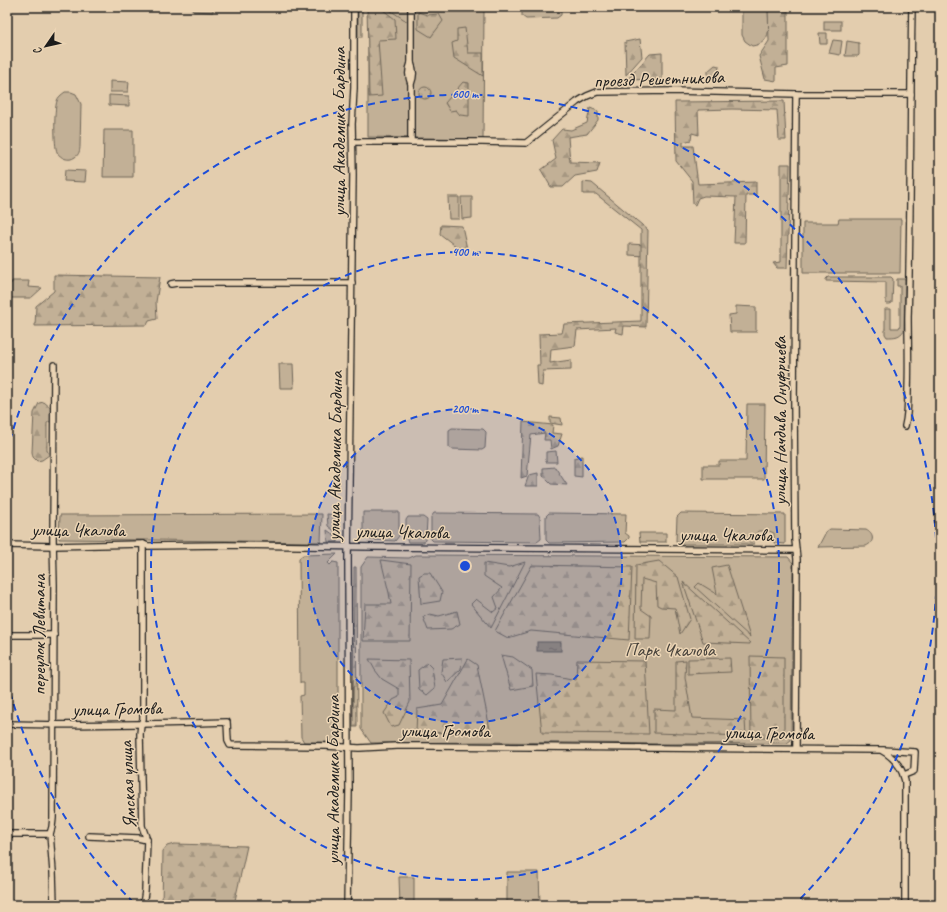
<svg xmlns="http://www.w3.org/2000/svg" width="947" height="912" viewBox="0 0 947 912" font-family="Caveat,sans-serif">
	<defs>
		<pattern id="forest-firs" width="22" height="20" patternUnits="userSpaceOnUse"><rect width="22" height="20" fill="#c2b096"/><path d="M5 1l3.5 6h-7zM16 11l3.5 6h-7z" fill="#a69781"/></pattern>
		<pattern id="garden-dots" width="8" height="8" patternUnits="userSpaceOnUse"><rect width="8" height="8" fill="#c2b096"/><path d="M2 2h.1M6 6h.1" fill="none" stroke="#a69781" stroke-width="1.8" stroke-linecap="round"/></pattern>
		<pattern id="water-ripples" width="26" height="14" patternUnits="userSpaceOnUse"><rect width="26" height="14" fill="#968976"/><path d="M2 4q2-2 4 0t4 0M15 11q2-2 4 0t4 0" fill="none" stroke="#7a6f60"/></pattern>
	</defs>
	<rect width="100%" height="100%" fill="#e3cdae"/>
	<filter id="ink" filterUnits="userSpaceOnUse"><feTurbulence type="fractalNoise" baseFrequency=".025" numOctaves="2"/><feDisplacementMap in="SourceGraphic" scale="8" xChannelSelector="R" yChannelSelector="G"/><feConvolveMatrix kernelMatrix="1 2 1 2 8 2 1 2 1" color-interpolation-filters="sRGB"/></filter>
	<g filter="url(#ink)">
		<g fill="#c2b096" stroke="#6f6659">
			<polygon points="193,7 213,7 213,12 192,11"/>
			<rect x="358" y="7" width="4" height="30"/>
			<polygon points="368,7 484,7 483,139 368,137"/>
			<polygon points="522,7 561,7 561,15 557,18 526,19 522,16"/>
			<path d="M742,7h26c0,17 6,36 -16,39l-7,-5 -3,-6z"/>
			<rect x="824" y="21" width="17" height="9"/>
			<polygon points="819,33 827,33 827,44 820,44"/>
			<polygon points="833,40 842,41 840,55 829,53"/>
			<polygon points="847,41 859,43 859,55 858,56 845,56"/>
			<polygon points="110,81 129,82 128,92 110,92"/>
			<path d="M65,92h6l5,2 5,10 -1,42c0,4 -1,9 -5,11 -6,5 -15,1 -18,-5 -3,-7 -3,-43 0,-51 1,-4 4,-6 8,-9z"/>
			<polygon points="109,95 129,96 129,106 109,105"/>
			<polygon points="104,130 133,130 133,177 103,177"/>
			<polygon points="65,170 86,171 85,182 64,181"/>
			<polygon points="448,197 459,197 459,219 449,219"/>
			<polygon points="461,197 472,197 472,218 462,219"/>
			<polygon points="839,219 901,219 900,273 803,273 803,223 838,223"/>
			<polygon points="629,244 646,245 646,256 629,255"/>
			<polygon points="828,277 891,277 893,279 892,303 890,304 886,304 886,282 826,281 826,279"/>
			<path d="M897,279h8l-1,51c-4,7 -9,7 -17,7l-2,-3v-25h6v19h8l1,-2v-40h-3z"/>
			<polygon points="12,281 29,281 28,287 42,288 31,298 7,298 7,283 12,283"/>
			<polygon points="736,306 756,307 756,332 730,332 729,315 736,314"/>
			<polygon points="279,364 293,364 294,388 280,388"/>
			<polygon points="747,404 765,404 764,479 703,479 703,465 719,465 719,461 746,461"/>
			<polygon points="452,428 483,429 486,432 485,448 482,450 452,449 449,447 449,430"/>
			<polygon points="556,451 557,462 546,462 546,452"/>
			<polygon points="363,512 399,512 399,536 395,541 371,540 368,538 363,538"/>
			<polygon points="434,513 538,514 540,517 541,539 537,542 433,541 431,539 431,517"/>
			<polygon points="549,513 626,514 625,533 629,536 629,538 625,542 549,543 546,540 546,516"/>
			<polygon points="681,513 785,514 785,544 774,543 774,533 769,531 758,531 755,535 754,544 681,544 676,541 677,517"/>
			<polygon points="322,514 321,542 59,539 60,515"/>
			<polygon points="327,514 337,515 338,534 328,526"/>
			<polygon points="408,517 423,517 427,520 426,537 424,542 408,542 406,538 406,520"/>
			<path d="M830,529l36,1c8,4 9,12 0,16l-48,1 8,-15z"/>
			<polygon points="327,530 338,538 338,542 328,542"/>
			<polygon points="639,533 666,533 666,542 640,542"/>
			<polygon points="337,554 328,563 330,565 333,562 338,563 338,740 334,742 304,742 301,737 300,696 304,695 304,683 300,683 299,558 303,555"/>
			<polygon points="416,555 788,557 793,563 791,740 787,743 670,744 488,742 371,743 361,729 361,567 368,557 409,558"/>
			<polygon points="507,872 539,872 540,905 507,905"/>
			<polygon points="399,877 414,877 414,905 400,905"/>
		</g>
		<g fill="url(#forest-firs)" stroke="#6f6659">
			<polygon points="367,7 379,7 395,19 396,39 378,40 382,96 369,97"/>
			<polygon points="385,7 408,7 408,22"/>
			<polygon points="768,7 778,7 778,10 788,11 788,66 776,68 776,81 765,79 759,56 769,41"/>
			<polygon points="418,12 427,15 439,14 443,21 431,37 418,29"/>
			<polygon points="465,28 468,53 483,53 483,76 454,58 452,43 457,41 457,29"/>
			<polygon points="640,39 642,57 626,75 625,42"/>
			<polygon points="662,53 662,79 627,80 650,54"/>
			<polygon points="715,65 719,66 718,80 708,79 708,71"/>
			<polygon points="463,82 469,83 469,116 460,115 456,110 450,111 445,103"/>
			<polygon points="784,101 786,140 779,140 777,110 732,109 698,110 699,135 692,133 691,140 683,142 683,146 693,146 698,184 756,182 756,195 746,195 745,243 734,243 736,197 704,196 698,198 695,205 693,204 692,181 676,161 675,102"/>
			<polygon points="590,108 598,111 598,120 587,134 568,137 570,162 600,163 597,172 575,176 563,187 551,187 541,170 556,159 552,140 562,129 571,130 587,123"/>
			<polygon points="781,164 790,164 787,268 777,268 773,263 781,262"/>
			<polygon points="583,182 592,183 648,230 646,327 624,326 623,334 615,332 616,328 577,330 575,346 551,349 550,363 571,360 571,370 543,371 542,386 538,385 537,365 540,365 539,334 562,333 564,324 641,321 641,230 596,194 583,194"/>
			<polygon points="441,225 462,226 467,249 458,248 440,234"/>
			<polygon points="54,275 160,277 156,302 157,319 149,321 147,325 35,326 36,306 54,291"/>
			<polygon points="44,402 52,409 51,421 47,423 47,450 49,455 42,460 37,461 33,457 32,452 34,413 39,403"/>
			<polygon points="550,417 561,418 562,425 550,423"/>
			<polygon points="523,422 553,425 552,433 562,434 558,446 551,449 550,440 544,440 545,433 531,435 527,476 521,478"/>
			<polygon points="582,456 582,477 574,476 574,458"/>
			<polygon points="555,467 567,485 551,484 543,476 543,468"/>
			<polygon points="538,473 538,486 525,486 529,475"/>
			<polygon points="381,560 411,564 410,641 363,641 365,604 391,604 389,593"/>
			<polygon points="659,561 678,577 690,619 680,634 675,608 661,607 657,605 656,583 642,579 641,609 651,616 650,639 635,639 636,565"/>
			<polygon points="525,562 491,628 471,604 476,599 493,612 498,608 494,597 502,588 484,576 484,563 509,567"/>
			<polygon points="532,565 632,567 629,640 531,631 508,638 495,631"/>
			<polygon points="727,565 750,637 695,587 699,583 717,594 712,568"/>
			<polygon points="354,567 356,567 357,727 353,727"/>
			<polygon points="424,573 430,573 442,592 440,601 421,604 419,576"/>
			<polygon points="683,582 750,643 750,644 703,642"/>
			<polygon points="457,611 460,624 451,629 428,630 423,617 430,614 439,616"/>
			<polygon points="501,655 513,657 532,670 533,686 511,690"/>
			<polygon points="750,656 784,657 784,738 751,738"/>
			<polygon points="462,658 461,669 447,682 441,672 443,659"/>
			<polygon points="730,658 731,672 688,674 688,659"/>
			<polygon points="369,659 409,660 410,702 399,725 391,727 384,713 393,700 399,697 399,689 382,679 375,670"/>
			<polygon points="468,659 477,665 491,734 416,732 417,709 442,705"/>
			<polygon points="577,660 645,661 649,734 542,733 536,674 552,675 576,680"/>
			<polygon points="686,660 685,677 692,718 745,720 746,736 654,733 654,709 676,710 676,661"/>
			<polygon points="427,663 432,668 435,688 427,695 419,689 418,670"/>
			<polygon points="174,844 247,846 234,905 162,905 163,851 167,846"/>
		</g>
		<circle fill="url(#garden-dots)" stroke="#6f6659" cx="425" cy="93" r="6"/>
		<rect fill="url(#water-ripples)" stroke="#655d52" x="537" y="642" width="24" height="9"/>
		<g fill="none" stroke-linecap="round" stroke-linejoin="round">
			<g stroke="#1c1c1c" stroke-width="8">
				<g id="minor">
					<polyline points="411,63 411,7"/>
					<path d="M411,84c-3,-8 -3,-13 0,-21 3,8 3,13 0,21v58"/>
					<polyline points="353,142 482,142 526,143 577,102 587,96 597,92 673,91 796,94 911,94"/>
					<polyline points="171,284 176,283 352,283"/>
					<polyline points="54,365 53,540 54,585 53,818 52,827 50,834 53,872 54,905"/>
					<path d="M905,426c3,-12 3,-24 3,-36 1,-25 0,-49 0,-73 3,-104 2,-207 4,-310"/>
					<polyline points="143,544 143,719 141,725 140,734 142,826 147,840 145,891 143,905"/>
					<polyline points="7,545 53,546 143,544 148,546 226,545 376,547 796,550"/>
					<polyline points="7,635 54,635"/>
					<path d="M7,724c73,2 147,0 220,-2l1,19 2,4 96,1 33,2 38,-2h30l454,4c13,7 21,17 24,31v124"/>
					<polyline points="796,748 797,559 795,540 794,402 796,94"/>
					<polyline points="883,750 915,752 914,771 904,775"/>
					<polyline points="7,834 50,834"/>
					<polyline points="89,836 138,838 147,840"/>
					<polyline points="347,905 349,790 348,560 353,175 352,124 354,88 354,7"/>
				</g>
			</g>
			<use href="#minor" stroke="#ebd4b4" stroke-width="5.5"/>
		</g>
	</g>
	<circle cx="465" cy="566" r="157" fill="#1d4ed8" fill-opacity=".12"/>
	<g fill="none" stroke="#1d4ed8" stroke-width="2" stroke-dasharray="7 5">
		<circle cx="465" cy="566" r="157"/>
		<circle cx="465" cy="566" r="314"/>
		<path d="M134 903A472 472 0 0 1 7 680M7 452A472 472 0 1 1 796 903"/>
	</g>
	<g text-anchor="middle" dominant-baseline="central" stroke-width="3" stroke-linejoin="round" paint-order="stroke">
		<g font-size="19" fill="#1c1c1c" stroke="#ebd4b4">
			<text transform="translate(659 79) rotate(-2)">проезд Решетникова</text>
			<text transform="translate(339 132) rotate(-90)">улица Академика Бардина</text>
			<text transform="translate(780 421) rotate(-90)">улица Начдива Онуфриева</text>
			<text transform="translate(335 456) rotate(-89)">улица Академика Бардина</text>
			<text x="78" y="530">улица Чкалова</text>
			<text transform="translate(402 532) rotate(1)">улица Чкалова</text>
			<text x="726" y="535">улица Чкалова</text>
			<text transform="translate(39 635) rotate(-90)">переулок Левитана</text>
			<text transform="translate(117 709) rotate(-1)">улица Громова</text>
			<text x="445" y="731">улица Громова</text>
			<text transform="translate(769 733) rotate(1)">улица Громова</text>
			<text transform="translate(333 780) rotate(-90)">улица Академика Бардина</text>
			<text transform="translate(128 785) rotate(-93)">Ямская улица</text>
		</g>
		<g font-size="19" fill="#46413a" stroke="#ebd4b4">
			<text x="670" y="650">Парк Чкалова</text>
		</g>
	</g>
	<circle cx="465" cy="566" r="6" fill="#1d4ed8" stroke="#ebd4b4" stroke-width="2"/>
	<g font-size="12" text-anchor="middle" font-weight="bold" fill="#1d4ed8" stroke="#ebd4b4" stroke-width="3" stroke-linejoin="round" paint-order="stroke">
		<text x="465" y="98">600 m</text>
		<text x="465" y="256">400 m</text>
		<text x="465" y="413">200 m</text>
	</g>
	<rect width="947" height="912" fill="none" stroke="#ebd4b4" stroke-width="24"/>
	<rect x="12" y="12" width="923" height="888" fill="none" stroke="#1c1c1c" stroke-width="1.5" filter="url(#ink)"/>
	<g transform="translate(46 46) rotate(236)" stroke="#ebd4b4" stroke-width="3" paint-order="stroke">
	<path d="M0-3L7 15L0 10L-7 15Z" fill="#1c1c1c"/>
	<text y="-6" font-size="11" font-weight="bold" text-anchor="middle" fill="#1c1c1c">С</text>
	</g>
</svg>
